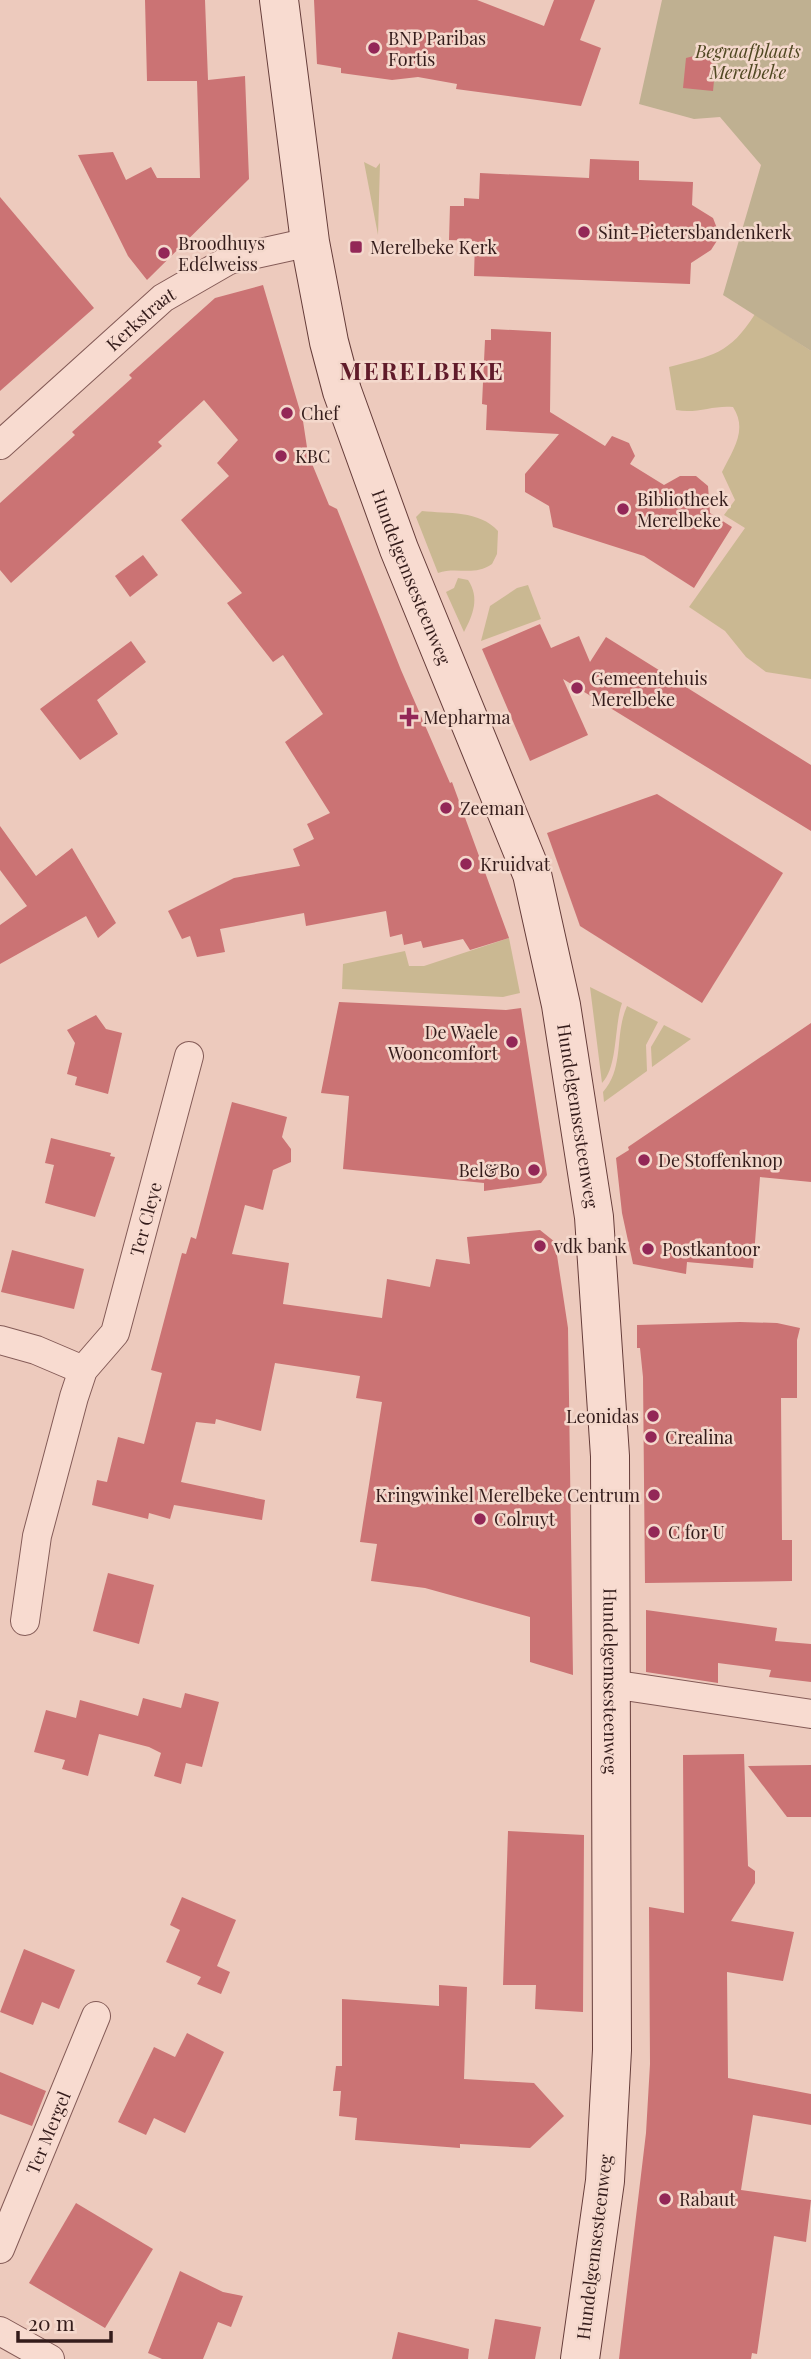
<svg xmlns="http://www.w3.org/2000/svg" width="811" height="2359" viewBox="0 0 811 2359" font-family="'Playfair Display',serif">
	<rect width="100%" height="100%" fill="#edcabd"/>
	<g fill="#cab892">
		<polygon points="364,162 376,168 380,163 378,235"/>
		<path d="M755,314l56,37v328l-45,-7 -20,-15 -21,-26 -36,-24 56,-79 -21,-13 11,-15 -13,-28c11,-22 26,-42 11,-65 -20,-2 -36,7 -57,3l-7,-43c44,-12 60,-12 86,-53z"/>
		<path d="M422,511c26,3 57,-1 76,20l-1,23 -5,10c-19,13 -35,2 -54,9l-22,-56z"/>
		<path d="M458,578l10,2c12,18 5,35 -4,52l-18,-40 8,-4z"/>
		<polygon points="528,585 541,619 481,641 490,606 517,588"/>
		<polygon points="509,938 520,993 503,997 342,989 343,964 405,951 409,966 424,966"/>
		<path d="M590,987l32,16c-8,23 -4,64 -20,80z"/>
		<path d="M627,1006l31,16 -12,23 1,26 -43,31 -1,-10c22,-25 11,-57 24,-86z"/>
		<polygon points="664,1025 691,1039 652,1067 651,1047"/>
	</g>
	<polygon fill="#bfb091" points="662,0 811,0 811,351 723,295 761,165 720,117 694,119 639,104"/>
	<g fill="#cb7374">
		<polygon points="145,0 205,0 208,80 245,76 249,179 147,280 128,256 78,155 113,152 126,180 151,167 157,178 200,178 197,81 147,81"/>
		<polygon points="314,0 477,0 544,26 554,0 595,0 580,40 601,48 581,106 456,89 457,84 418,77 392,80 341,73 341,68 317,64"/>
		<polygon points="717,50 713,91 683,88 686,58"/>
		<polygon points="590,159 639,161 639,180 693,182 692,205 713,218 720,236 711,250 691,263 690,284 474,276 475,241 449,240 450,206 464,206 464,198 479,199 480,173 589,178"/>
		<polygon points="0,197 94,308 0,391"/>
		<polygon points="263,285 303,421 308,454 329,505 337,509 401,670 450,783 452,782 509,938 470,950 463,939 423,948 421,941 404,945 402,934 390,937 386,911 306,926 304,913 220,929 225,952 197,957 190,936 182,939 168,911 234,878 300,866 293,849 314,839 307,824 330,813 285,742 323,714 283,655 273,662 227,603 242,593 181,520 229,476 217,463 238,440 204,400 158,442 162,446 11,583 0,570 0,503 75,435 72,432 132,378 129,375 215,298"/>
		<polygon points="491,329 551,332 550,412 605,446 612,436 629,443 635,456 630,464 664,485 680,476 696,476 708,486 710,513 732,527 694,588 644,556 553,527 549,506 525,492 525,474 559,434 486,430 487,405 482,404 485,340 491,340"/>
		<polygon points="143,555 158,575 130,597 115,576"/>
		<polygon points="540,624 551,648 579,636 590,662 606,637 811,765 811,831 563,679 588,735 530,761 482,649"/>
		<polygon points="131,641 146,662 97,700 118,734 80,760 40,709"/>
		<polygon points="657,794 783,873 702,1003 580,926 547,833"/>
		<polygon points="0,826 36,876 72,848 116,923 98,938 86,916 0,964 0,925 27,906 0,870"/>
		<polygon points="339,1002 506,1010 521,1008 547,1175 541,1183 484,1191 484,1183 343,1169 349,1096 321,1093"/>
		<polygon points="96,1015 106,1029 122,1033 108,1094 75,1085 77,1077 67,1074 75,1043 67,1030"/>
		<polygon points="811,1023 811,1182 760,1177 753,1268 687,1262 686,1274 633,1264 622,1213 616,1158 629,1150 628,1147"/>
		<polygon points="232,1102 287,1117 282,1137 291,1149 291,1162 273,1170 263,1210 245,1205 232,1254 289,1263 283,1304 382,1318 387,1279 430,1287 436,1259 470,1264 467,1237 540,1230 555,1242 568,1328 573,1675 530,1662 530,1617 425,1588 371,1581 377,1544 360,1542 382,1402 356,1398 360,1376 275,1363 261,1431 216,1419 215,1424 196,1422 181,1482 265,1500 262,1520 174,1505 170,1519 149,1513 148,1519 92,1505 97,1480 107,1482 118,1437 144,1444 162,1373 151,1370 182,1253 186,1254 191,1237 196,1239"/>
		<polygon points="51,1138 111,1153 110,1156 115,1157 95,1217 45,1203 54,1165 45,1163"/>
		<polygon points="12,1250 84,1269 74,1309 1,1292"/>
		<polygon points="740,1322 777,1323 800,1328 797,1340 797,1398 781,1398 782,1540 792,1540 792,1581 645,1583 643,1377 640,1348 637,1348 637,1325"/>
		<polygon points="108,1573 154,1585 139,1644 93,1631"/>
		<polygon points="646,1610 777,1628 775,1641 811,1644 811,1682 769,1677 771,1670 718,1663 718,1683 646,1672"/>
		<polygon points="185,1693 219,1702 202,1767 186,1763 181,1784 154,1776 161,1753 149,1747 99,1734 88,1776 62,1769 65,1760 34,1752 46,1710 76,1718 80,1700 138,1716 143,1698 181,1708"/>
		<polygon points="744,1754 748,1866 755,1871 755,1883 731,1921 794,1932 783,1981 727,1972 728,2078 811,2094 811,2125 753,2115 741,2190 811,2200 806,2242 774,2236 757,2354 752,2353 751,2359 619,2359 646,2133 650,2064 649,1907 684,1913 683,1755"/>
		<polygon points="811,1765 811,1817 787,1817 748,1766"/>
		<polygon points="508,1831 584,1835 583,2012 535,2009 536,1985 503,1985"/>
		<polygon points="182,1897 236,1920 217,1966 230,1972 221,1994 197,1984 201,1977 166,1962 180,1930 170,1925"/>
		<polygon points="24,1949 75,1970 59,2009 42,2002 33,2025 0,2012"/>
		<polygon points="439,1985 467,1987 464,2079 534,2083 564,2116 530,2148 460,2144 460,2148 355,2140 357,2118 339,2116 341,2091 333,2091 336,2066 342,2066 342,1999 439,2006"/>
		<polygon points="187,2033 224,2052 185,2133 154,2118 146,2135 118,2122 154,2047 175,2057"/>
		<polygon points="0,2072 46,2091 32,2126 0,2114"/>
		<polygon points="76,2203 153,2249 105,2328 29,2283"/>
		<polygon points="180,2271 223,2292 243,2296 231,2327 218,2322 203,2359 162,2359 148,2353"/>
		<polygon points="495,2319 541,2327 535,2359 488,2359"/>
		<polygon points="398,2332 469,2349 468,2359 392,2359"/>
	</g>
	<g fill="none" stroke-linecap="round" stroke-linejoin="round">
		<g stroke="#845b57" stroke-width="30">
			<g id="minor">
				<path id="s1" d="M0,445l163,-147 66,-38 81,-18"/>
				<polyline points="0,1340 36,1350 83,1370"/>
				<path id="s2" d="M25,1621l12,-85 37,-139 9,-27 32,-37 74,-277"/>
				<polyline points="611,1684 811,1714"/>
				<path id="s3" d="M0,2249l96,-233"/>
				<polyline points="0,2331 50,2359"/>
			</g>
		</g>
		<g stroke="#663d3a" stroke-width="40">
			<g id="secondary">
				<path id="s4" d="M279,0l31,242 19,100 13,49 57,158 133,325 29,131 33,212 16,239 2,594 -7,131 -25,178"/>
			</g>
		</g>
		<use href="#minor" stroke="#f8dbd0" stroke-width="28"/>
		<use href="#secondary" stroke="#f8dbd0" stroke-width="38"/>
	</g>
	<g fill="#932757" stroke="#f4d8cc" stroke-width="2.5">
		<circle cx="374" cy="48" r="7"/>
		<circle cx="584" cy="232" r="7"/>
		<rect x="349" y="240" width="14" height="14" rx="3.5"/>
		<circle cx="164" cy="253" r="7"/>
		<circle cx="287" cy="413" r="7"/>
		<circle cx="281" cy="456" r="7"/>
		<circle cx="623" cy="509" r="7"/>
		<circle cx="577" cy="688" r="7"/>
		<path d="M405.5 706.5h7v7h7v7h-7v7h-7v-7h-7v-7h7z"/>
		<circle cx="446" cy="808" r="7"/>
		<circle cx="466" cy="864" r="7"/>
		<circle cx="512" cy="1042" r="7"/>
		<circle cx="644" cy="1160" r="7"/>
		<circle cx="534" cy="1170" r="7"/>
		<circle cx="540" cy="1246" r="7"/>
		<circle cx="648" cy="1249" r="7"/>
		<circle cx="653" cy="1416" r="7"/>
		<circle cx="651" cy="1437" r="7"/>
		<circle cx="654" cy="1495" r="7"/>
		<circle cx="480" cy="1519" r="7"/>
		<circle cx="654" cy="1532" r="7"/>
		<circle cx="665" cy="2199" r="7"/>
	</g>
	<g text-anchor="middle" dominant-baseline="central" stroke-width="5" stroke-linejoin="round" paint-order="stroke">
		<g font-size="18" fill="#341c1b" stroke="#f4d8cc" text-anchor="start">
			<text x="388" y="38">BNP Paribas<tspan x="388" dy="21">Fortis</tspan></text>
			<text x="598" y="232">Sint-Pietersbandenkerk</text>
			<text x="178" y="243">Broodhuys<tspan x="178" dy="21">Edelweiss</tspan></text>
			<text x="370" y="247">Merelbeke Kerk</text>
			<text x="301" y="413">Chef</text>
			<text x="295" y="456">KBC</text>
			<text x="637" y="499">Bibliotheek<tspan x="637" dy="21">Merelbeke</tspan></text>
			<text x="591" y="678">Gemeentehuis<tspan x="591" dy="21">Merelbeke</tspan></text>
			<text x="423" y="717">Mepharma</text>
			<text x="460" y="808">Zeeman</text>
			<text x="480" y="864">Kruidvat</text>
			<text x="498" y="1032" text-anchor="end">De Waele<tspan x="498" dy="21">Wooncomfort</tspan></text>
			<text x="658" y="1160">De Stoffenknop</text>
			<text x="520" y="1170" text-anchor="end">Bel&amp;Bo</text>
			<text x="554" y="1246">vdk bank</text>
			<text x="662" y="1249">Postkantoor</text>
			<text x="639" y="1416" text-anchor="end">Leonidas</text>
			<text x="665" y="1437">Crealina</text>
			<text x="640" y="1495" text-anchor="end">Kringwinkel Merelbeke Centrum</text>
			<text x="494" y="1519">Colruyt</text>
			<text x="668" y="1532">C for U</text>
			<text x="679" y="2199">Rabaut</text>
		</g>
		<g font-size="18" font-style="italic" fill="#504822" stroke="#f4d8cc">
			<text x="748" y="51">Begraafplaats<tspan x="748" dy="21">Merelbeke</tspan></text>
		</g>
		<g font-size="18" fill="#341c1b" stroke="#f4d8cc">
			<text stroke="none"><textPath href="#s1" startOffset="189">Kerkstraat</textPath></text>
			<text stroke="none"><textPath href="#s4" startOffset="595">Hundelgemsesteenweg</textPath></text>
			<text stroke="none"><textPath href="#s4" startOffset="1162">Hundelgemsesteenweg</textPath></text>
			<text stroke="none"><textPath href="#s2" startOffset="425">Ter Cleye</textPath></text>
			<text stroke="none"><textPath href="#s4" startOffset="1729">Hundelgemsesteenweg</textPath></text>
			<text stroke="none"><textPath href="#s3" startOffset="126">Ter Mergel</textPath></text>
			<text transform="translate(594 2247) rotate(-83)">Hundelgemsesteenweg</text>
		</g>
		<g font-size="24" font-weight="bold" letter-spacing="2" fill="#601b2a" stroke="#f4d8cc">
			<text x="422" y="370">MERELBEKE</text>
		</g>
	</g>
	<path d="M18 2331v10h93v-10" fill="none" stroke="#341c1b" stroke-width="3.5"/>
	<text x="28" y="2331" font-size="21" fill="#341c1b" stroke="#f4d8cc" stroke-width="5" paint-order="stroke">20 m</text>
</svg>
